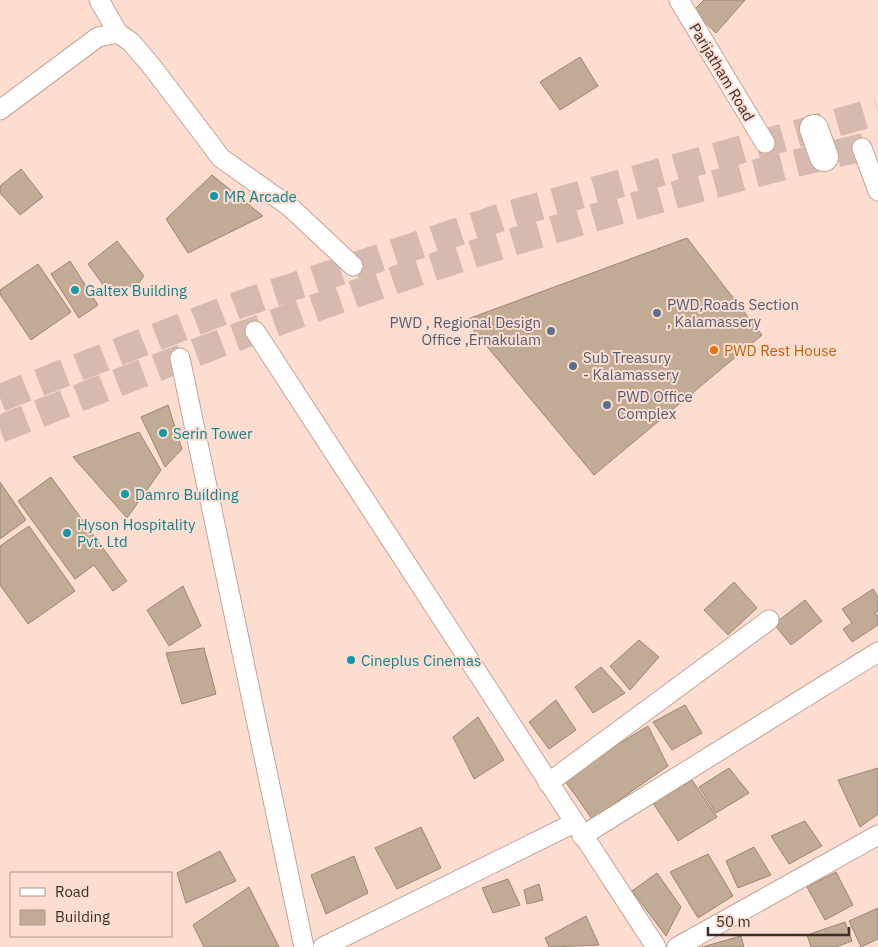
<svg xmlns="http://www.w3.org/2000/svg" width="878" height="947" viewBox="0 0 878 947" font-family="'IBM Plex Sans',sans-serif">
	<rect width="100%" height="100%" fill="#feddd1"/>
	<g fill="#c2ab95" stroke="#9c8671">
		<polygon points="704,0 745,0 716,33 693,11"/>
		<polygon points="580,57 598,86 560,110 540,82"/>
		<polygon points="21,169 43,197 20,215 0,193 0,186"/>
		<polygon points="212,175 263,216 188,253 166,219"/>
		<polygon points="687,238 762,335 594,475 465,320"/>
		<polygon points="117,241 144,276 138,284 109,293 88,264"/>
		<polygon points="70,261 98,305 79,318 51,274"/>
		<polygon points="38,264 71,312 31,340 0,294 0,290"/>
		<polygon points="168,405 182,449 165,467 141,417"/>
		<polygon points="139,432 161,470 127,518 73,457"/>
		<polygon points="51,477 127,581 113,591 94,565 75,579 18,501"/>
		<polygon points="0,482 26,520 0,539"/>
		<polygon points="29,526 75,591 28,624 0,585 0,546"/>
		<polygon points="734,582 757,608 728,635 704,610"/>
		<polygon points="183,586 201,626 169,646 147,610"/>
		<polygon points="873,589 878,597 878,611 875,613 878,616 878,625 852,642 843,629 852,623 842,609"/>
		<polygon points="805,600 822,621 791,645 774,624"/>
		<polygon points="639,640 659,657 630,690 610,666"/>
		<polygon points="204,648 216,694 182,704 166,653"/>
		<polygon points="601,667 625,693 593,713 575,687"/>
		<polygon points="556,700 576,730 549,749 529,722"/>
		<polygon points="685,705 702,733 672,750 653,722"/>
		<polygon points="478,717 504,760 474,779 453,737"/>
		<polygon points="648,726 668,766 592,819 563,778"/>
		<polygon points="729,768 749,793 716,813 699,787"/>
		<polygon points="878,768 878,814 860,827 838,780"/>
		<polygon points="692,780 717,817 678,841 653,803"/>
		<polygon points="805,821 822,846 789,864 771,836"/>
		<polygon points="421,827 441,868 397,889 375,848"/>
		<polygon points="754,847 771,875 738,888 726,861"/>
		<polygon points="220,851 236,881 186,903 177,873"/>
		<polygon points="708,854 733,896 698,918 670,872"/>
		<polygon points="354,856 368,893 326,914 311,875"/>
		<polygon points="836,872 853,905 825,920 807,887"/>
		<polygon points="657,873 681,907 666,936 632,891"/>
		<polygon points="508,879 520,905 493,913 482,888"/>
		<polygon points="539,884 543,900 527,904 524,890"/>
		<polygon points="249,887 279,947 204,947 193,925"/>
		<polygon points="878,908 878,939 861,947 849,921"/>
		<polygon points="586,916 599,945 549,947 545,938"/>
		<polygon points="845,922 852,941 836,947 811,947 807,935"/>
		<polygon points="741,936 744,947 702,947"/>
	</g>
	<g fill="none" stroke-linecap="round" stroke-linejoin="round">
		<g stroke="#d7baaf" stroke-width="28" stroke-dasharray="28 14" stroke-linecap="butt">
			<polyline points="0,398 241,304 505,216 878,111"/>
			<path d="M0,429c163,-64 326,-129 493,-181 127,-39 255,-75 385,-104"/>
		</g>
		<g stroke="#c2a397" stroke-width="21">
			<g id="street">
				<polyline points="99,0 118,33"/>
				<polyline points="679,0 765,143"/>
				<polyline points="0,110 98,37 118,33 131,42 153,68 221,158 290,207 353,266"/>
				<polyline points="862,148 878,191"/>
				<polyline points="255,331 656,947"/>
				<polyline points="180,358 304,947"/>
				<polyline points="548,783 769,620"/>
				<polyline points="582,836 878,652"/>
				<polyline points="323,947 574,823"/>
				<polyline points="677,947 878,835"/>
			</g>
		</g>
		<g stroke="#c2a397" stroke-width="30">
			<polyline id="highway" points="814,129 824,157"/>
		</g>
		<use href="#street" stroke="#fff" stroke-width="19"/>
		<use href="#highway" stroke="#fff" stroke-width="28"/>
	</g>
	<g fill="#0f9aa8" stroke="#feddd1" stroke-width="2">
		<circle cx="214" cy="196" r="5"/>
		<circle cx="75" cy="290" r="5"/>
		<circle cx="163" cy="433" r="5"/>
		<circle cx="125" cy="494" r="5"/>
		<circle cx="67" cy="533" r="5"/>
		<circle cx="351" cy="660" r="5"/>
	</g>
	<g fill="#5c6f8a" stroke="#feddd1" stroke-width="2">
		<circle cx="657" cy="313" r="5"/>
		<circle cx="551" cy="331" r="5"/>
		<circle cx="573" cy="366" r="5"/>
		<circle cx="607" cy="405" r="5"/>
	</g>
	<circle fill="#e8710a" stroke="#feddd1" stroke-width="2" cx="714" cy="350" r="5"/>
	<g text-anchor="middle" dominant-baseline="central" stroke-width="4" stroke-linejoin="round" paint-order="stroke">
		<g font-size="15" fill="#3a2e29" stroke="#feddd1">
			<text transform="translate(722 72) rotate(59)">Parijatham Road</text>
		</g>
		<g font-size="15" fill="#0d838f" stroke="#feddd1" text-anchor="start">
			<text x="224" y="196">MR Arcade</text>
			<text x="85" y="290">Galtex Building</text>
			<text x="173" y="433">Serin Tower</text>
			<text x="135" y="494">Damro Building</text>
			<text x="77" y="524">Hyson Hospitality<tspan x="77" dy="17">Pvt. Ltd</tspan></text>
			<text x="361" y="660">Cineplus Cinemas</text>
		</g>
		<g font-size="15" fill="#4e5e75" stroke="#feddd1" text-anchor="start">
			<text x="667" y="304">PWD,Roads Section<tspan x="667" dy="17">, Kalamassery</tspan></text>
			<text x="541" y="322" text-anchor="end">PWD , Regional Design<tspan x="541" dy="17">Office ,Ernakulam</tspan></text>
			<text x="583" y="357">Sub Treasury<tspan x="583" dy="17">- Kalamassery</tspan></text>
			<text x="617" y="396">PWD Office<tspan x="617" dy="17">Complex</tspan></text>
		</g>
		<g font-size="15" fill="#c56008" stroke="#feddd1" text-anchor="start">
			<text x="724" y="350">PWD Rest House</text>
		</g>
	</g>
	<rect x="10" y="872" width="162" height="65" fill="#feddd1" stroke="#b0978e"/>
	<rect x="20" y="888" width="25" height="8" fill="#ffffff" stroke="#b0978e"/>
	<text x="55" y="897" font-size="15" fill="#3a2e29">Road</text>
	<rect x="20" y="910" width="25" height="15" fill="#c2ab95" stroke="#b0978e"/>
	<text x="55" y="922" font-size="15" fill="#3a2e29">Building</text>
	<path d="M708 927v8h141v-8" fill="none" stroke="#3a2e29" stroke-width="2.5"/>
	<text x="716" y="927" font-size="15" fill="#3a2e29" stroke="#feddd1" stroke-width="4" paint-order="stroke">50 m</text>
</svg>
